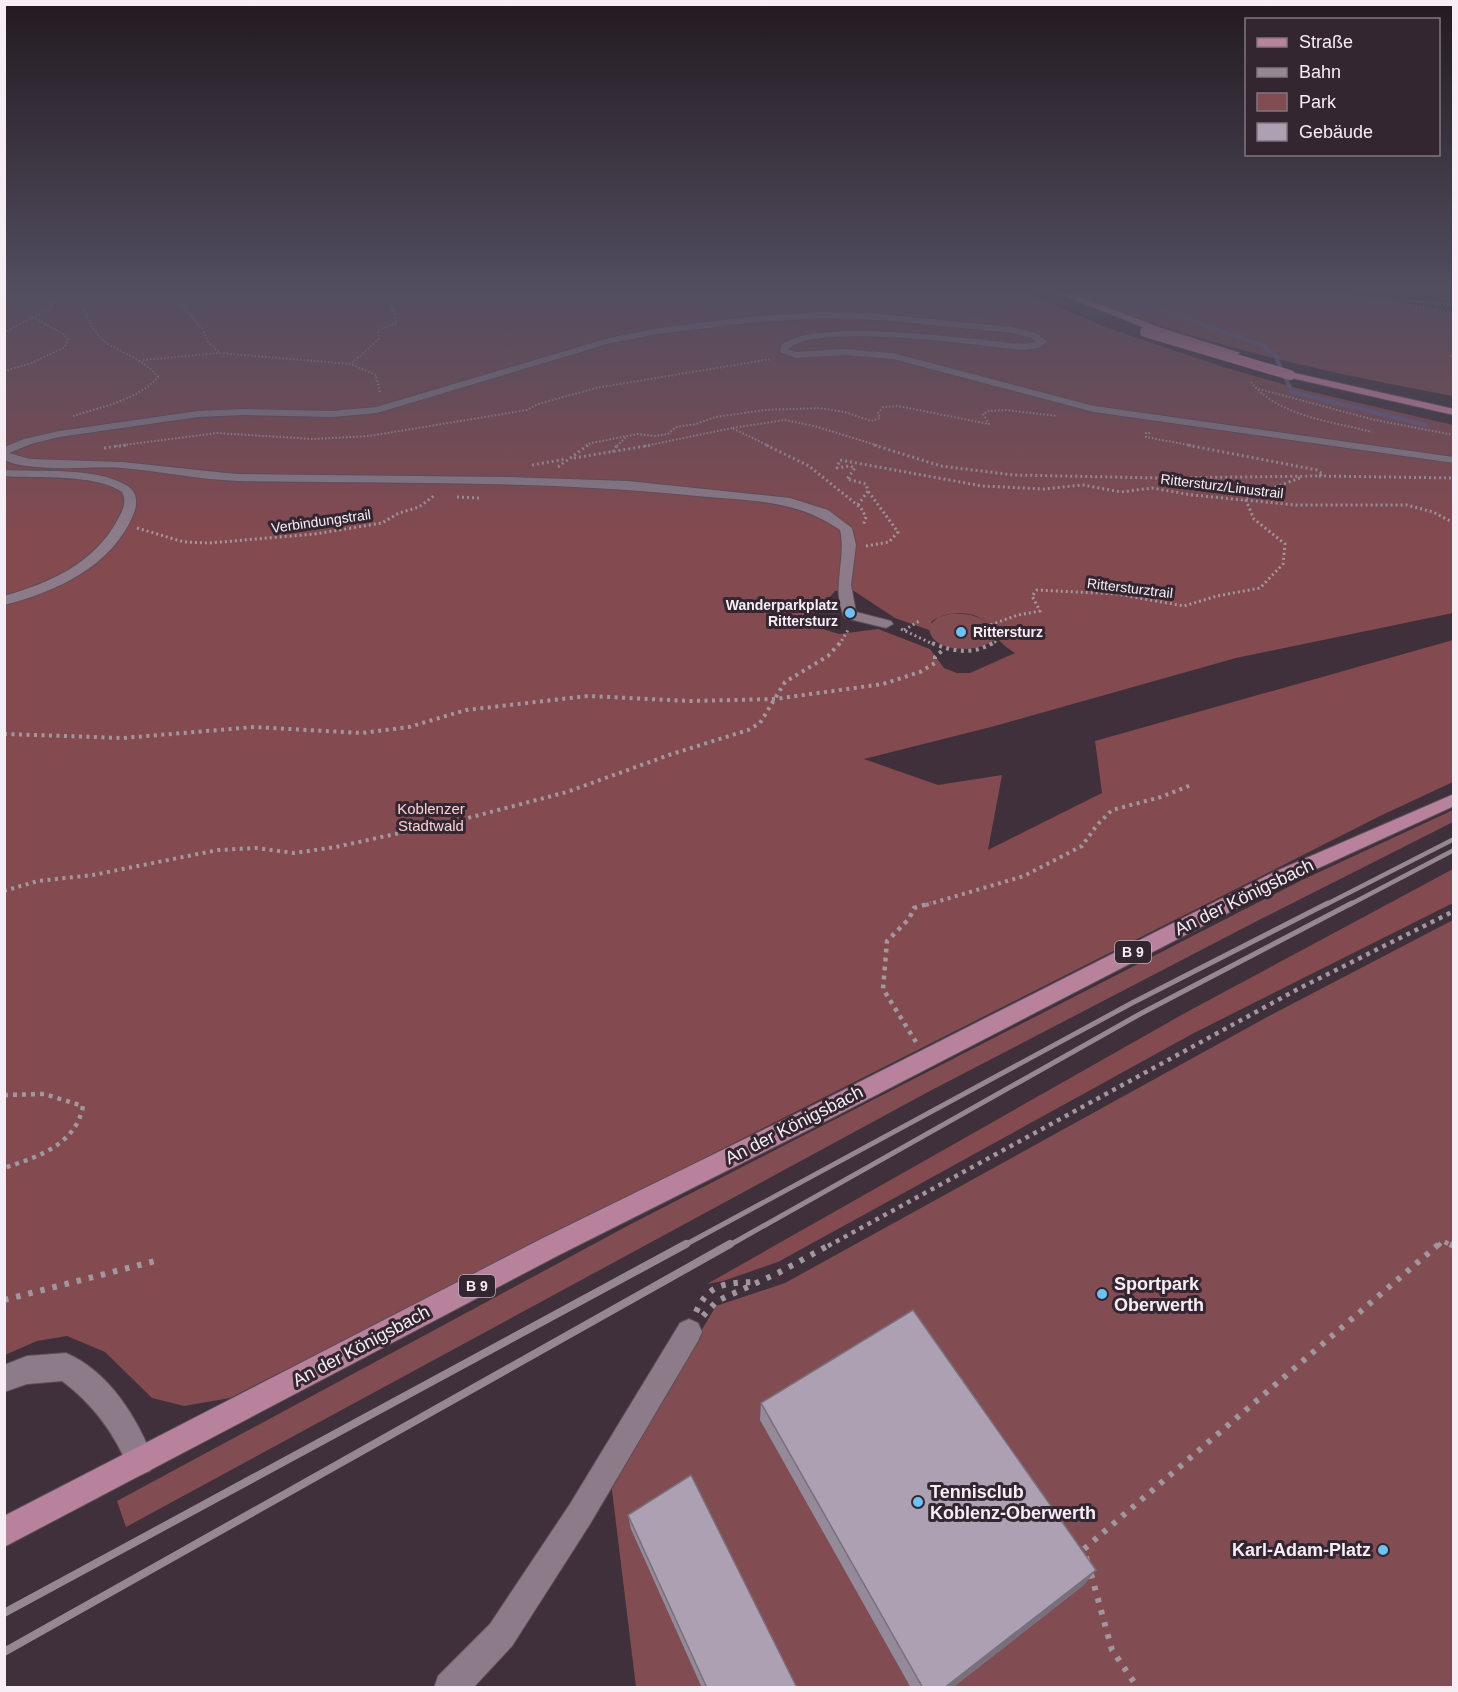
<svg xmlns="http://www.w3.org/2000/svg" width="1458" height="1692" viewBox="0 0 1458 1692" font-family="Arial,sans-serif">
	<rect width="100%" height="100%" fill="#3f303b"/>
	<g fill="#824d52">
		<path d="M145,294h141c-27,11 -124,30 -141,0z"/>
		<polygon points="862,294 935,294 1017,327 896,311"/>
		<path d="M951,614c16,-1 35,2 44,17l-1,9c-16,14 -66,13 -65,-14l9,-9z"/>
		<polygon points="1453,810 1453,822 1257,921 928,1092 126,1527 117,1501 631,1224 1300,881"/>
		<polygon points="1453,920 1453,1687 636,1687 611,1482 716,1306 785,1283 1269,1016"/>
	</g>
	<g fill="#834a50" fill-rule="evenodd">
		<path d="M5,294h140c17,30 114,11 141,0h576l34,17 118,15 -79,-32h93l80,34 115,39 81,23 149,35v188l-217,45 -245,69 -127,32 74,26 64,-10 -14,75 114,-57 -7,-52 358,-101v142l-71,33 -1152,583 -46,8 -32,-8 -47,-46 -38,-16 -30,5 -32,14zM835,591h19l41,27 34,12 3,-9c16,-11 44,-11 58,4 4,3 4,8 7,12 4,7 12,12 18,16l-45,20h-13l-13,-5 -14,-19 -52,-20 -39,5 -26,-8 -2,-6z"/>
		<path d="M1076,294h266l111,20v82c-127,-24 -257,-51 -377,-102z"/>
		<polygon points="1453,869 1453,903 1194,1033 778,1262 723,1281 707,1284 1185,1013"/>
	</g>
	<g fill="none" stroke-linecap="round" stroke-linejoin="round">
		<polyline stroke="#685c8c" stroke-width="4" points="1117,294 1263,346 1275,355 1292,392 1426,425"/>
		<g stroke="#5c4f59" stroke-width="2">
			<g id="minor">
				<path d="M823,312l57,2 132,13 26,7 9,8 -8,6 -16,2c-42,-4 -207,-28 -235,-1l8,3 48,-3 49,4 201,53 360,51v6l-360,-51 -201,-53 -49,-4 -49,3 -15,-6 1,-7c35,-29 195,-5 242,-1l13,-2 -4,-4 -20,-5 -132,-13 -57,-2 -75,5 -90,11 -47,9 -234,70 -45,4 -88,-2 -46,2 -139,20 -28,7 -22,9 21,6 92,3 114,12 272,3 120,4 162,17 38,12 24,18 4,17 -5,40 5,27 35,9 2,3 -7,4 -41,-10c-15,-28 2,-59 -5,-88 -44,-31 -91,-29 -143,-34 -152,-16 -305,-12 -458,-15 -39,-1 -78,-10 -117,-13 -32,-2 -90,5 -118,-8v-13l20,-8 35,-8 139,-20 46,-2 88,2 44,-4 233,-69 49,-10 90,-11z"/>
				<path d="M4,470c36,2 91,-3 122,15 11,6 12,17 8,28 -21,53 -78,79 -130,92v-9c46,-13 91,-33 114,-77 5,-9 9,-18 4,-27 -27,-19 -85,-13 -118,-16z"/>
				<polygon points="689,1319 698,1323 702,1332 698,1341 590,1524 512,1646 473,1688 434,1688 438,1676 490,1624 570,1504 680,1323"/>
				<path d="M66,1353c44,19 72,66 88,108l-4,10 -10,4 -10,-4c-15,-37 -36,-66 -68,-90l-35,3 -23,8v-27l23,-9z"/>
			</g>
		</g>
		<g stroke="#5c4f59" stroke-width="2">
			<polygon id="major" points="1454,794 1454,806 1288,882 824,1122 559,1255 4,1547 4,1516 541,1239 808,1108 1274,872"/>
		</g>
		<g stroke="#5c4f59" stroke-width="2">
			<g id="highway">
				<polygon points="1060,294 1073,294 1161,328 1240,353 1235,356 1155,332"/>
				<polygon points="1290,372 1454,409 1454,415 1287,377 1285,375"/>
			</g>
		</g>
		<g stroke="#a2969f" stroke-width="2" stroke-dasharray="1.5 2" stroke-linecap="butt">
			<polyline points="172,294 203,330 208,342 219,352"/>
			<polyline points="814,294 828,299"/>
			<polyline points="1347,294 1454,313"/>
			<polyline points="1440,294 1454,305"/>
			<polyline points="1377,298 1454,305"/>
			<polyline points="4,333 33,317"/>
			<polyline points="1450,356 1454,357"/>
			<polyline points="143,360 219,353 351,364 376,375 380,393"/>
			<polyline points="352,363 379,339 378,330 397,323 388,294"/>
			<polyline points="4,371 32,363 65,347 68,340 65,335 33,317 53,307 45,298 37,294"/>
			<path d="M1251,382c28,35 80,39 121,50"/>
			<polyline points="1255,388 1375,420 1454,435"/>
			<path d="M73,416c28,-9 65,-16 85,-39 -14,-18 -33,-22 -51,-34 -16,-11 -23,-32 -29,-49"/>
			<polyline points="1150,433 1146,433 1146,437 1194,446"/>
			<polyline points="116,446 217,433 314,439 369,436 527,410 538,404 596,388 771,359"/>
			<polyline points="586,446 591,443 638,434 654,436 668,434 676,427 696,424 715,417 765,410 819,408 845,412 871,421 880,418 878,413 883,407 898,406 989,424 983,414 988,411 1006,410 1057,416"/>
			<polyline points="617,446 627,436"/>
			<polyline points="645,446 732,428"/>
			<polyline points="769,446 732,428 785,420 818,427 879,446"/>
		</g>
		<g stroke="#a2969f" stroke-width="3" stroke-dasharray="2 3" stroke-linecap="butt">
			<polyline points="766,445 809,466 861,508 866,517 863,526"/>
			<polyline points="874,445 941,466 1014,475 1160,478 1318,476 1323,474 1317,470 1187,445"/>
			<polyline points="104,448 128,445"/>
			<polyline points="613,452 617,445"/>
			<polyline points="574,458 652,445"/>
			<polyline points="532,465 566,459"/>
			<polyline points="558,467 588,445"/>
			<polyline points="1319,476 1454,478"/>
			<polyline points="457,497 479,498"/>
			<polyline points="858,505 868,491 866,484 847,479 855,468 850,466 837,468 840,460 982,486 1044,489 1083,485 1121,492 1152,488 1192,495 1296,505 1407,505 1433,512 1454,523"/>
			<polyline points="137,528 184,542 209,543 315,534 382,523 399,513 419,507 435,495"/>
			<polyline points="866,546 889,542 898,532 868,491"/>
			<polyline points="901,629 935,645"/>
			<polyline points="904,630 921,620"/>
			<polyline points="839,645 848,630"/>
			<polyline points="990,645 995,642 996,638 990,625 1018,615 1040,611 1032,596 1037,590 1117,594 1184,606 1217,596 1260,588 1283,564 1285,544 1254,519 1245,498 1300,478"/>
		</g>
		<g stroke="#a2969f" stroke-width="4" stroke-dasharray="3 4.5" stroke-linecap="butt">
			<path d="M932,643c22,9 40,12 61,0"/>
			<polyline points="4,734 123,738 254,727 362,733 409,727 466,710 588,696 690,701 775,699 883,684 920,672 935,663 935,657 943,650"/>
			<polyline points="4,891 38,881 93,875 218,850 256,848 294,853 336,847 464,819 567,792 669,755 748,730 760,723 785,682 828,656 840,643"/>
			<polyline points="926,905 1024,876 1082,846 1097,825 1112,810 1161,797 1191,785"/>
		</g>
		<g stroke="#a2969f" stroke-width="4.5" stroke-dasharray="4 5" stroke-linecap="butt">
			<polyline points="916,1042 883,989 887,941 909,919 914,908 931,903"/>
			<path d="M4,1095l40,-1 39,12c-7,39 -46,51 -79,62"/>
			<polyline points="828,1246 1298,989 1454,911"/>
			<polyline points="1438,1246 1443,1241 1453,1246"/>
		</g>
		<g stroke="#a2969f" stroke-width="6" stroke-dasharray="4.5 8" stroke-linecap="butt">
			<polyline points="1450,1244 1454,1246"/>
			<polyline points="4,1300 155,1261"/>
			<path d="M696,1312c13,-29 30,-29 59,-30"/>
			<polyline points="703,1316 717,1301 778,1273 831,1244"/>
			<polyline points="1087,1561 1084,1549 1439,1244"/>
			<polyline points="1091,1574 1112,1650 1138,1688"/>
		</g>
		<use href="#minor" fill="#8d7b89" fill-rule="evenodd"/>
		<use href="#major" fill="#b9829c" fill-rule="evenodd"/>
		<use href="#highway" fill="#d787a8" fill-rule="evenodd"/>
		<g stroke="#958892" stroke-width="4.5">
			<polyline points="1325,905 1454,839"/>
			<polyline points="1349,905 1454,850"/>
		</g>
		<g stroke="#958892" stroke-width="5">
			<polyline points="683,1246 1132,1003 1328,903"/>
			<polyline points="728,1246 1140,1014 1352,903"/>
		</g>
		<g stroke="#958892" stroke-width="8">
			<polyline points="4,1613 686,1244"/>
			<polyline points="4,1652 730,1244"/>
		</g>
		<g stroke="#5c4f59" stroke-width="10" stroke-linecap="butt">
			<polyline id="highway-bridge" points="1145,332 1290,375"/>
		</g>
		<use href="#highway-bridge" stroke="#d787a8" stroke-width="10"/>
	</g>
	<g fill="#948a99">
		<polygon points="761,1403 1085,1584 952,1688 911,1688 760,1420"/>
		<polygon points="628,1515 797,1688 702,1688 631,1529"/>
	</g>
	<polygon fill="#78707d" points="1096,1570 1085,1584 952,1688 944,1688"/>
	<g fill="#aca0b2" stroke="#78707d" stroke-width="1.5">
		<polygon points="913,1310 1096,1570 944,1688 923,1688 761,1403"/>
		<polygon points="691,1475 797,1688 707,1688 628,1515"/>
	</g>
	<linearGradient id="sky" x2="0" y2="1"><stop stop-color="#231a20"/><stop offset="0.55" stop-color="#524e60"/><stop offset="1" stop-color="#524e60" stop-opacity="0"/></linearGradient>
	<rect width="1458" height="531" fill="url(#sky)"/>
	<g fill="#6ec2f3" stroke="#342631" stroke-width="2">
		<circle cx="850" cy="613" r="6"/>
		<circle cx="961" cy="632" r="6"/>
		<circle cx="1102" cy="1294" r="6"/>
		<circle cx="918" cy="1502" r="6"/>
		<circle cx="1383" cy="1550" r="6"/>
	</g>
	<g text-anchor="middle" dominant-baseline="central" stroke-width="6" stroke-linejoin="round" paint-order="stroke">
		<g font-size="14" fill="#f7edf5" stroke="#342631">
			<text transform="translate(1222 486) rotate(7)">Rittersturz/Linustrail</text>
			<text transform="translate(321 521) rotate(-8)">Verbindungstrail</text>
			<text transform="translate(1130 588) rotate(7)">Rittersturztrail</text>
		</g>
		<g font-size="14" font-weight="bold" fill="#f7edf5" stroke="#342631" text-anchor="end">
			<text x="838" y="605">Wanderparkplatz<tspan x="838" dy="16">Rittersturz</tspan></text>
			<text x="973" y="632" text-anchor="start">Rittersturz</text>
		</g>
		<g fill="#342631" stroke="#bcb1ba" stroke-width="1.5">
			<rect x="1115" y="941" width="36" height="22" rx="4.5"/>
			<rect x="459" y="1275" width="36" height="22" rx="4.5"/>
		</g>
		<g font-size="14" font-weight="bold" fill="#f7edf5">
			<text x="1133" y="952">B 9</text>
			<text x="477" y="1286">B 9</text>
		</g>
		<g font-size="15" fill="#f8d2d4" stroke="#342631">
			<text x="431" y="808">Koblenzer<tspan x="431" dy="17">Stadtwald</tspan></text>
		</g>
		<g font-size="18" fill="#f7edf5" stroke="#342631">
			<text transform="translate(1244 897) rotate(-26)">An der Königsbach</text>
			<text transform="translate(794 1125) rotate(-27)">An der Königsbach</text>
			<text transform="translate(361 1346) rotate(-28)">An der Königsbach</text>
		</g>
		<g font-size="18" font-weight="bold" fill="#f7edf5" stroke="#342631" text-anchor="start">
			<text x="1114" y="1284">Sportpark<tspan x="1114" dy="21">Oberwerth</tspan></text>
			<text x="930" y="1492">Tennisclub<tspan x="930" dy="21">Koblenz-Oberwerth</tspan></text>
			<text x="1371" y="1550" text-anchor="end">Karl-Adam-Platz</text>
		</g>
	</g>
	<rect width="1458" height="1692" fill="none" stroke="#f7edf5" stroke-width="12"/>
	<rect x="1245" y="18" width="195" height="138" fill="#342631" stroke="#82767f" stroke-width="1.5"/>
	<rect x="1257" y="38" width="30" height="9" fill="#b9829c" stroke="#82767f" stroke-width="1.5"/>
	<text x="1299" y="48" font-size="18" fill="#f7edf5">Straße</text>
	<rect x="1257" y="68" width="30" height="9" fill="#958892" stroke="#82767f" stroke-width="1.5"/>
	<text x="1299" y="78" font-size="18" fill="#f7edf5">Bahn</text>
	<rect x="1257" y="93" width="30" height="18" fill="#824d52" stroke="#82767f" stroke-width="1.5"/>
	<text x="1299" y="108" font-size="18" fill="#f7edf5">Park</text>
	<rect x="1257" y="123" width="30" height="18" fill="#aca0b2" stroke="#82767f" stroke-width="1.5"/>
	<text x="1299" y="138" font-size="18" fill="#f7edf5">Gebäude</text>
</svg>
